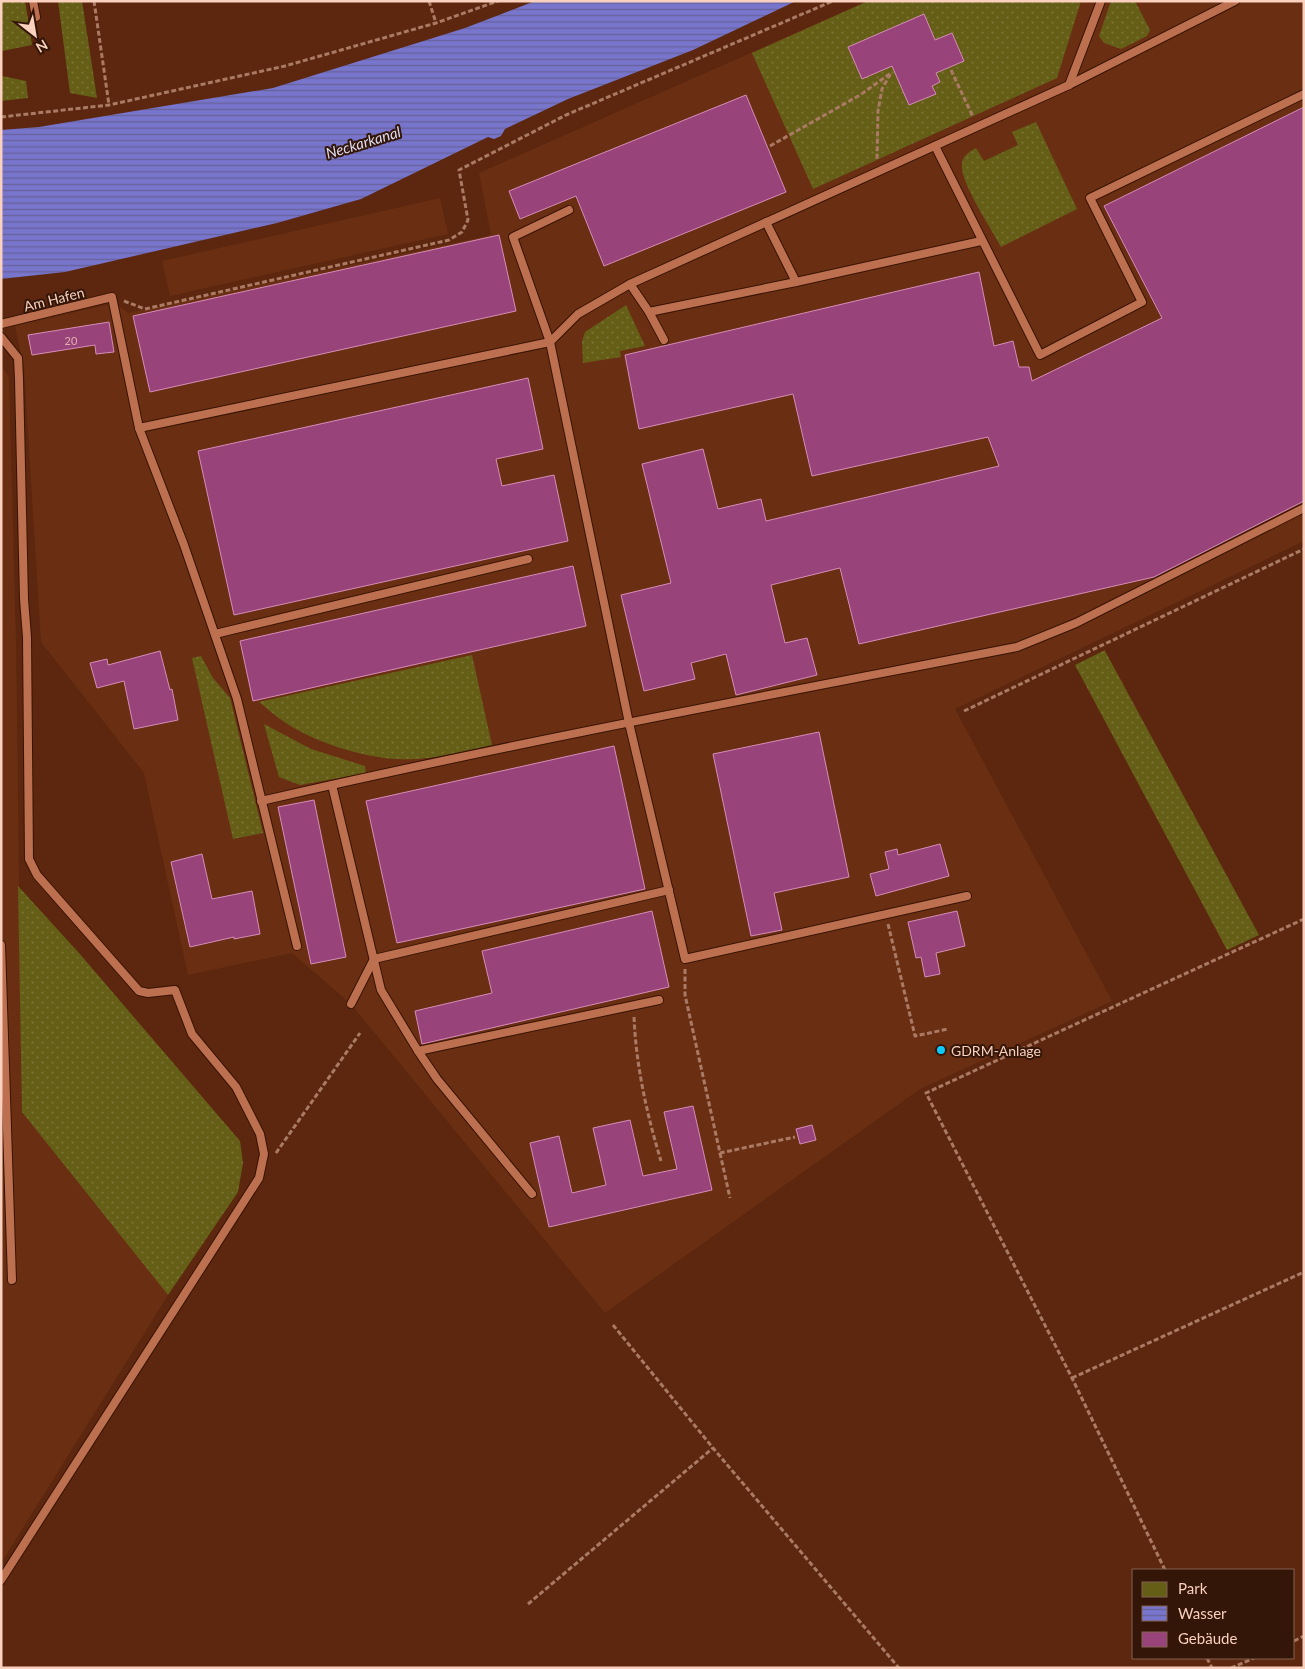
<svg xmlns="http://www.w3.org/2000/svg" width="1305" height="1669" viewBox="0 0 1305 1669" font-family="Lato,sans-serif">
	<defs>
		<pattern id="green-dots" width="8" height="8" patternUnits="userSpaceOnUse" patternTransform="scale(1.25)"><rect width="8" height="8" fill="#655e16"/><path d="M2 2h.1M6 6h.1" fill="none" stroke="#7c7436" stroke-width="1.8" stroke-linecap="round"/></pattern>
		<pattern id="water-rules" width="6" height="5" patternUnits="userSpaceOnUse" patternTransform="scale(1.25)"><rect width="6" height="5" fill="#7775cc"/><path d="M0 2.5h6" fill="none" stroke="#686299"/></pattern>
	</defs>
	<rect width="100%" height="100%" fill="#5c270e"/>
	<g fill="#6a2f13">
		<polygon points="868,1 1304,1 1304,541 955,709 1112,1001 920,1089 605,1313 351,1004 292,953 188,975 144,773 41,642 24,368 15,326 115,303 128,313 491,235 479,173"/>
		<polygon points="440,198 448,234 170,296 162,261"/>
		<polygon points="1,366 9,377 16,642 22,1112 168,1295 1,1563"/>
	</g>
	<g fill="url(#green-dots)">
		<polygon points="1,1 25,1 32,45 2,51 2,76 26,81 28,98 1,101"/>
		<polygon points="58,1 82,1 97,98 70,93"/>
		<polygon points="868,1 1081,1 1057,78 813,189 752,53"/>
		<polygon points="1111,1 1135,1 1150,30 1147,36 1121,49 1104,43 1099,36"/>
		<path d="M1036,122l41,87 -76,38c-9,-17 -41,-65 -39,-82 0,-9 7,-13 14,-17l8,13 34,-16 -6,-13z"/>
		<polygon points="626,305 645,346 620,351 621,357 583,363 582,342 585,332"/>
		<polygon points="1105,650 1105,651 1259,935 1227,950 1075,665"/>
		<path d="M472,655l20,90c-28,7 -65,16 -94,14 -35,-1 -87,-18 -115,-38 -8,-5 -16,-13 -24,-19z"/>
		<polygon points="201,656 213,678 230,698 263,833 233,839 192,658"/>
		<polygon points="264,724 311,749 365,766 366,773 300,785 279,777"/>
		<polygon points="18,886 79,953 240,1141 243,1163 238,1192 168,1295 22,1112"/>
	</g>
	<polygon fill="url(#water-rules)" points="535,1 796,1 693,50 568,99 505,129 501,136 494,139 488,137 361,199 277,223 65,272 1,279 1,130 39,127 273,88 465,28"/>
	<g fill="#98447a" stroke="#d78cb9">
		<polygon points="924,14 935,40 952,33 964,61 936,73 940,82 932,86 936,94 909,105 892,66 862,79 848,47"/>
		<polygon points="746,95 786,192 604,266 576,196 520,219 509,191"/>
		<polygon points="1304,107 1304,501 1154,577 859,644 840,568 771,585 785,643 807,638 817,675 736,695 726,654 691,663 695,679 644,691 621,595 671,583 642,464 703,449 718,509 761,499 766,521 999,466 988,437 812,476 793,394 639,429 625,355 979,272 994,346 1013,341 1019,367 1029,367 1032,381 1162,318 1104,206"/>
		<polygon points="499,235 516,311 150,392 133,316"/>
		<polygon points="109,322 114,352 96,354 95,345 32,355 28,335"/>
		<polygon points="528,378 543,449 496,459 502,486 554,475 568,541 234,615 198,451"/>
		<polygon points="573,566 586,626 253,701 240,641"/>
		<polygon points="160,651 170,690 172,689 178,720 134,729 124,681 97,688 90,663 107,659 108,665"/>
		<polygon points="819,732 849,877 774,893 782,930 751,936 713,754"/>
		<polygon points="614,746 645,889 397,943 366,801"/>
		<polygon points="314,800 346,957 311,964 278,807"/>
		<polygon points="940,844 949,876 876,896 870,874 889,869 885,852 897,849 898,855"/>
		<polygon points="202,854 212,899 252,891 260,934 234,939 234,937 190,947 171,862"/>
		<polygon points="652,911 669,987 422,1044 415,1011 492,993 482,951"/>
		<polygon points="957,911 965,946 936,953 940,974 925,977 921,957 916,958 908,922"/>
		<polygon points="693,1106 712,1190 549,1227 530,1143 559,1136 572,1193 606,1185 593,1128 630,1120 643,1176 677,1169 664,1112"/>
		<polygon points="812,1125 816,1140 800,1144 796,1129"/>
	</g>
	<g fill="none" stroke-linecap="round" stroke-linejoin="round">
		<g stroke="#381303" stroke-width="10">
			<g id="service">
				<polyline points="33,1 36,17"/>
				<polyline points="1069,85 1101,1"/>
				<polyline points="935,146 1040,355 1142,302 1090,198 1304,94"/>
				<polyline points="569,210 513,237 550,342 629,723 685,959 967,896"/>
				<polyline points="766,222 796,282"/>
				<polyline points="630,284 649,312 796,282 981,241"/>
				<polyline points="649,312 664,340"/>
				<polyline points="1,324 112,297 139,428 184,545 237,699 297,946"/>
				<polyline points="1,337 18,358 19,379 24,599 27,637 29,859 37,875 139,991 148,993 175,990 192,1034 236,1087 260,1134 264,1154 259,1178 1,1580"/>
				<polyline points="139,428 550,342 578,314 630,284 1069,85 1235,1"/>
				<polyline points="215,634 528,559"/>
				<polyline points="332,785 381,990 418,1051 659,1000"/>
				<path d="M261,801c251,-58 504,-105 756,-154l59,-24 228,-115"/>
				<polyline points="1,945 12,1280"/>
				<polyline points="374,959 669,890"/>
				<polyline points="351,1004 374,959"/>
				<polyline points="418,1051 437,1079 532,1194"/>
			</g>
		</g>
		<g stroke="#aa7a65" stroke-width="3" stroke-dasharray="5 2.5" stroke-linecap="butt">
			<polyline points="94,1 109,105"/>
			<polyline points="429,1 436,23"/>
			<polyline points="951,70 973,117"/>
			<polyline points="1,117 109,105 285,66 436,23 498,1"/>
			<polyline points="770,146 860,95 891,73 882,89 878,111 877,160"/>
			<polyline points="124,301 145,309 449,240 462,232 468,220 459,170 566,115 833,1"/>
			<polyline points="964,711 1304,549"/>
			<polyline points="888,924 915,1036 948,1029"/>
			<polyline points="685,969 685,995 720,1153 795,1137"/>
			<path d="M634,1017c2,49 13,98 27,144"/>
			<polyline points="276,1153 360,1033"/>
			<polyline points="720,1153 730,1198"/>
			<polyline points="613,1325 713,1448 899,1668"/>
			<polyline points="1072,1378 1304,1272"/>
			<polyline points="1165,1570 1072,1378 926,1093 1304,919"/>
			<polyline points="528,1604 713,1448"/>
			<polyline points="1294,1641 1304,1636"/>
			<polyline points="1207,1658 1212,1668"/>
			<polyline points="1231,1668 1254,1658"/>
		</g>
		<use href="#service" stroke="#bc7050" stroke-width="8"/>
	</g>
	<circle fill="#0dcafa" stroke="#341609" stroke-width="2" cx="941" cy="1050" r="5"/>
	<g text-anchor="middle" dominant-baseline="central" stroke-width="4" stroke-linejoin="round" paint-order="stroke">
		<g font-size="11" fill="#e2adad">
			<text x="71" y="340">20</text>
		</g>
		<g font-size="14" fill="#fad0be" stroke="#341609">
			<text transform="translate(54 299) rotate(-14)">Am Hafen</text>
		</g>
		<g font-size="14" fill="#fad0be" stroke="#341609" text-anchor="start">
			<text x="951" y="1050">GDRM-Anlage</text>
		</g>
		<g font-size="15" font-style="italic" fill="#dadbf3" stroke="#341609">
			<text transform="translate(363 142) rotate(-17)">Neckarkanal</text>
		</g>
	</g>
	<rect width="1305" height="1669" fill="none" stroke="#fad0be" stroke-width="5"/>
	<rect x="1132" y="1569" width="162" height="90" fill="#341609" stroke="#836051"/>
	<rect x="1142" y="1582" width="25" height="15" fill="#655e16" stroke="#836051"/>
	<text x="1178" y="1594" font-size="15" fill="#fad0be">Park</text>
	<rect x="1142" y="1606" width="25" height="15" fill="url(#water-rules)" stroke="#836051"/>
	<text x="1178" y="1619" font-size="15" fill="#fad0be">Wasser</text>
	<rect x="1142" y="1632" width="25" height="15" fill="#98447a" stroke="#836051"/>
	<text x="1178" y="1644" font-size="15" fill="#fad0be">Gebäude</text>
	<g transform="translate(35 35) rotate(149)" stroke="#341609" stroke-width="4" paint-order="stroke">
	<path d="M0-4L9 19L0 12L-9 19Z" fill="#fad0be"/>
	<text y="-8" font-size="14" font-weight="bold" text-anchor="middle" fill="#fad0be">N</text>
	</g>
</svg>
